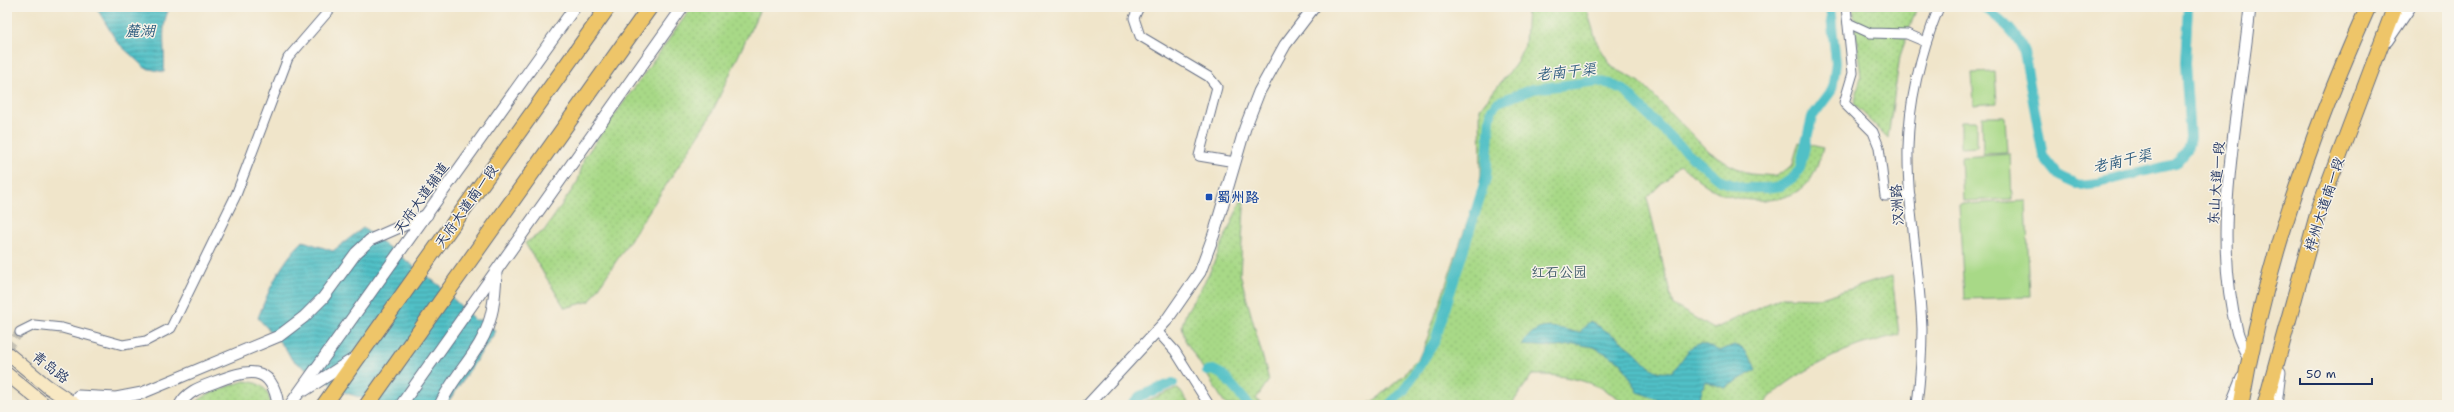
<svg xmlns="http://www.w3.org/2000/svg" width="2454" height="412" viewBox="0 0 2454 412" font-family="'Shantell Sans','LXGW WenKai TC',sans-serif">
	<defs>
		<pattern id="green-dots" width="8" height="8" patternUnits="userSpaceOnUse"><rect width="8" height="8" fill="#a8d987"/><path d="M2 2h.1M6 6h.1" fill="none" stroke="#90bb77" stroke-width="1.8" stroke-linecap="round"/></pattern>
		<pattern id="water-rules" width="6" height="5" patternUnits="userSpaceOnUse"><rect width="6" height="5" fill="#51c0c6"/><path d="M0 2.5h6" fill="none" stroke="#429ca4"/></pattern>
	</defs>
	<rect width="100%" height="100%" fill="#f7f3e8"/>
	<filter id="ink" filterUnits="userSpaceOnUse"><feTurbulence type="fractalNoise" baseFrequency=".025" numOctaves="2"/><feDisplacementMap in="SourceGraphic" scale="8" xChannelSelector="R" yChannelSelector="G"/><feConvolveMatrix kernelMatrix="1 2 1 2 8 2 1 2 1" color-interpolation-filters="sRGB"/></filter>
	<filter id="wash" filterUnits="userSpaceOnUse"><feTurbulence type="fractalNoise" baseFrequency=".012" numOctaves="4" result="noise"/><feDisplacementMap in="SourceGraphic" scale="16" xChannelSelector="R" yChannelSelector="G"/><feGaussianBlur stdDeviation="0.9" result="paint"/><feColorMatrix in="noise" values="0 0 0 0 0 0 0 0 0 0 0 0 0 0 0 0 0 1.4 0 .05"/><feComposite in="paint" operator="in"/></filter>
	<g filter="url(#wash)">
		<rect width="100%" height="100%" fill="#f0e5ca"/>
		<g fill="url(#green-dots)" stroke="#628472">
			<polygon points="692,7 761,7 708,121 590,301 565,308 525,243 544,231 578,181 584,158"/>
			<path d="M1527,7h59l11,36 15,24 28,15 67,68 23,15 20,9 26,2 16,-10 7,-24 24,6c-4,12 -8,29 -18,38 -20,18 -58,17 -82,8 -16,-6 -30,-19 -43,-29l-33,33 26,107 41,24 68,-32 39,1 71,-22 7,59c-13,3 -26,6 -39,10 -24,8 -83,38 -96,60h-137c-27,-23 -60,-31 -95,-30l-21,30h-145l13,-8 25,-22 19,-24 56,-163 2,-13 -1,-67 35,-43 10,-21z"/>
			<polygon points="1853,7 1917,7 1900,56 1888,138 1854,104 1861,77"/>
			<polygon points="1245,192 1240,274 1269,380 1256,399 1265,405 1226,405 1185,340 1182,325 1187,311 1208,276"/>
			<path d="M244,381c15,1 26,7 26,24h-78l16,-11z"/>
			<polygon points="1178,388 1190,405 1141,405 1146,401"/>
		</g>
		<g fill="#a8d987" stroke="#628472">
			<polygon points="1995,72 1997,103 1974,105 1972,73"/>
			<polygon points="1982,116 2005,116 2007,153 1983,154"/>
			<polygon points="1977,121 1977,147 1961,148 1961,121"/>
			<polygon points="2010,154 2012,199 1963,201 1961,157"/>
			<polygon points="2026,201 2030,297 1964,299 1959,204"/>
		</g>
		<g fill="url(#water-rules)" stroke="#367892">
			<path d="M96,7h74c-11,20 -4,43 -6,65l-19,-4 -28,-26z"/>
			<path d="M363,228l77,58 35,34h7l14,11 -50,74h-60l-40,-12 -54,-33 -6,-11 -28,-31c11,-29 23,-56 45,-77l30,10z"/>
			<path d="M1590,321c15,9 31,19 44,30 8,7 14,18 26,21 22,4 22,-26 40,-28 5,-1 14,5 20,7l14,-6 9,4 14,20 -32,19 -20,-7 -6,18 7,3v3h-42l-2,-4 -24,-9 -17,-30 -27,-15 -17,-3 -20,3 -35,-2c15,-25 32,-18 57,-12z"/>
		</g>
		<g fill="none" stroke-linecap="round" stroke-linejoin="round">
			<g stroke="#51c0c6" stroke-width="10">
				<path d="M1984,7c18,14 32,24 40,45l19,104 16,20 20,9 19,-2 77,-19 12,-14 3,-12 -5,-75 3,-56"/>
				<polyline points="1207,371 1213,370 1223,375 1249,405"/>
				<polyline points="1131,405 1140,396 1173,383"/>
				<polyline points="1389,405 1404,390 1435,341 1486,178 1490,118 1492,109 1498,102 1533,89 1598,81 1610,84 1624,90 1675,142 1721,181 1743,188 1767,188 1781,186 1794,177 1800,168 1812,117 1832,90 1836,63 1830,7"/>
			</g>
		</g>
	</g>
	<g filter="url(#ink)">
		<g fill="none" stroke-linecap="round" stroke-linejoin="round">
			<polyline stroke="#c5c1b4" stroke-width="9" stroke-dasharray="9 4.5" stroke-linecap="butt" points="7,349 20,332"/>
			<g stroke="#666f84" stroke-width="11">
				<g id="minor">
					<polyline points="1139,7 1134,18 1140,36 1209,77 1217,87 1199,156 1235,162"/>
					<polyline points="1846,7 1853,73 1844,103 1873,132 1879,147 1885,196 1910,195"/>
					<polyline points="1848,23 1870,33 1907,34 1926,42"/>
					<polyline points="1157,331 1175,351 1209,405"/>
					<polyline points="20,332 34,325 62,328 123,345 146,341 171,328 236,195 288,58 332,7"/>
					<path d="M1917,405c3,-25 5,-50 5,-76 -2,-60 -15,-120 -14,-181 1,-48 13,-96 31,-141"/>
				</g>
			</g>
			<g stroke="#666f84" stroke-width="13">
				<g id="tertiary">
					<polyline points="2387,41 2410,7"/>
					<path d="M2248,362l1,-3c-4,-9 -10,-19 -12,-28 -27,-106 3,-218 13,-324"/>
					<polyline points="305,390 355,358"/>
					<polyline points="78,396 116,398 142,393 279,336 304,317 323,298 356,253 370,240 427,215"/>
					<path d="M180,405c7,-14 22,-18 35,-23 31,-12 57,-20 63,23"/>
					<polyline points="290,405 575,7"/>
					<polyline points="401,405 683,7"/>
					<path d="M440,405c10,-23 28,-41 40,-62 13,-22 15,-46 16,-71"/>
					<polyline points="1088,405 1166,321 1200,272 1214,234 1245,128 1259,92 1285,45 1314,7"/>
					<polyline points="2231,405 2242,378"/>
					<polyline points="2276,405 2280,372"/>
				</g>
			</g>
			<g stroke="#666f84" stroke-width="15">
				<g id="secondary">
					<polyline points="7,353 47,386 75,405"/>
					<polyline points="7,374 45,405"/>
				</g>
			</g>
			<g stroke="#666f84" stroke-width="17">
				<g id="trunk">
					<polyline points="324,405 608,7"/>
					<polyline points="367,405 650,7"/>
					<path d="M2241,405c23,-138 70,-271 127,-398"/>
					<polyline points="2265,405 2319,209 2395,7"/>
				</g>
			</g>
			<use href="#minor" stroke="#fff" stroke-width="9"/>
			<use href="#tertiary" stroke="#fff" stroke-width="11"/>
			<use href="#secondary" stroke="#f8e8c3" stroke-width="13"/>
			<use href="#trunk" stroke="#eec569" stroke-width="15"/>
		</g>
	</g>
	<rect fill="#1a4fb4" stroke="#f7f3e8" stroke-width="1.5" x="1205" y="193" width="8" height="8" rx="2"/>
	<g text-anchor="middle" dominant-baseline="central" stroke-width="3" stroke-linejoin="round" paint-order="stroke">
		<g font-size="14" fill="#1b2f5e" stroke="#f7f3e8">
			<text transform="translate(2216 183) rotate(-86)">东山大道一段</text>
			<text transform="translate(421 198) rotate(-55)">天府大道辅道</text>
			<text transform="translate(2324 204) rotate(-72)">梓州大道南一段</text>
			<text transform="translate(1897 205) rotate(-94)">汉洲路</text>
			<text transform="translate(466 206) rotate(-55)">天府大道南一段</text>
			<text transform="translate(51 367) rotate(38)">青岛路</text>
		</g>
		<g font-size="14" font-weight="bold" fill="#164399" stroke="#f7f3e8" text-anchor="start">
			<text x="1217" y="197">蜀州路</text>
		</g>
		<g font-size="14" fill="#3e5a68" stroke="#f7f3e8">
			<text x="1559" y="272">红石公园</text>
		</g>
		<g font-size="15" font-style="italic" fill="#2b5a7d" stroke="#f7f3e8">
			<text x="140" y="31">麓湖</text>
			<text transform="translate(1566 72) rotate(-6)">老南干渠</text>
			<text transform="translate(2122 161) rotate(-13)">老南干渠</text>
		</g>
	</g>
	<rect width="2454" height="412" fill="none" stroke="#f7f3e8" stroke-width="24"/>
	<path d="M2300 378v6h72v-6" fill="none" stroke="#1b2f5e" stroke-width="2"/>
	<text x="2306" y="378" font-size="12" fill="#1b2f5e" stroke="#f7f3e8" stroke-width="3" paint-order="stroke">50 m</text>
</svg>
